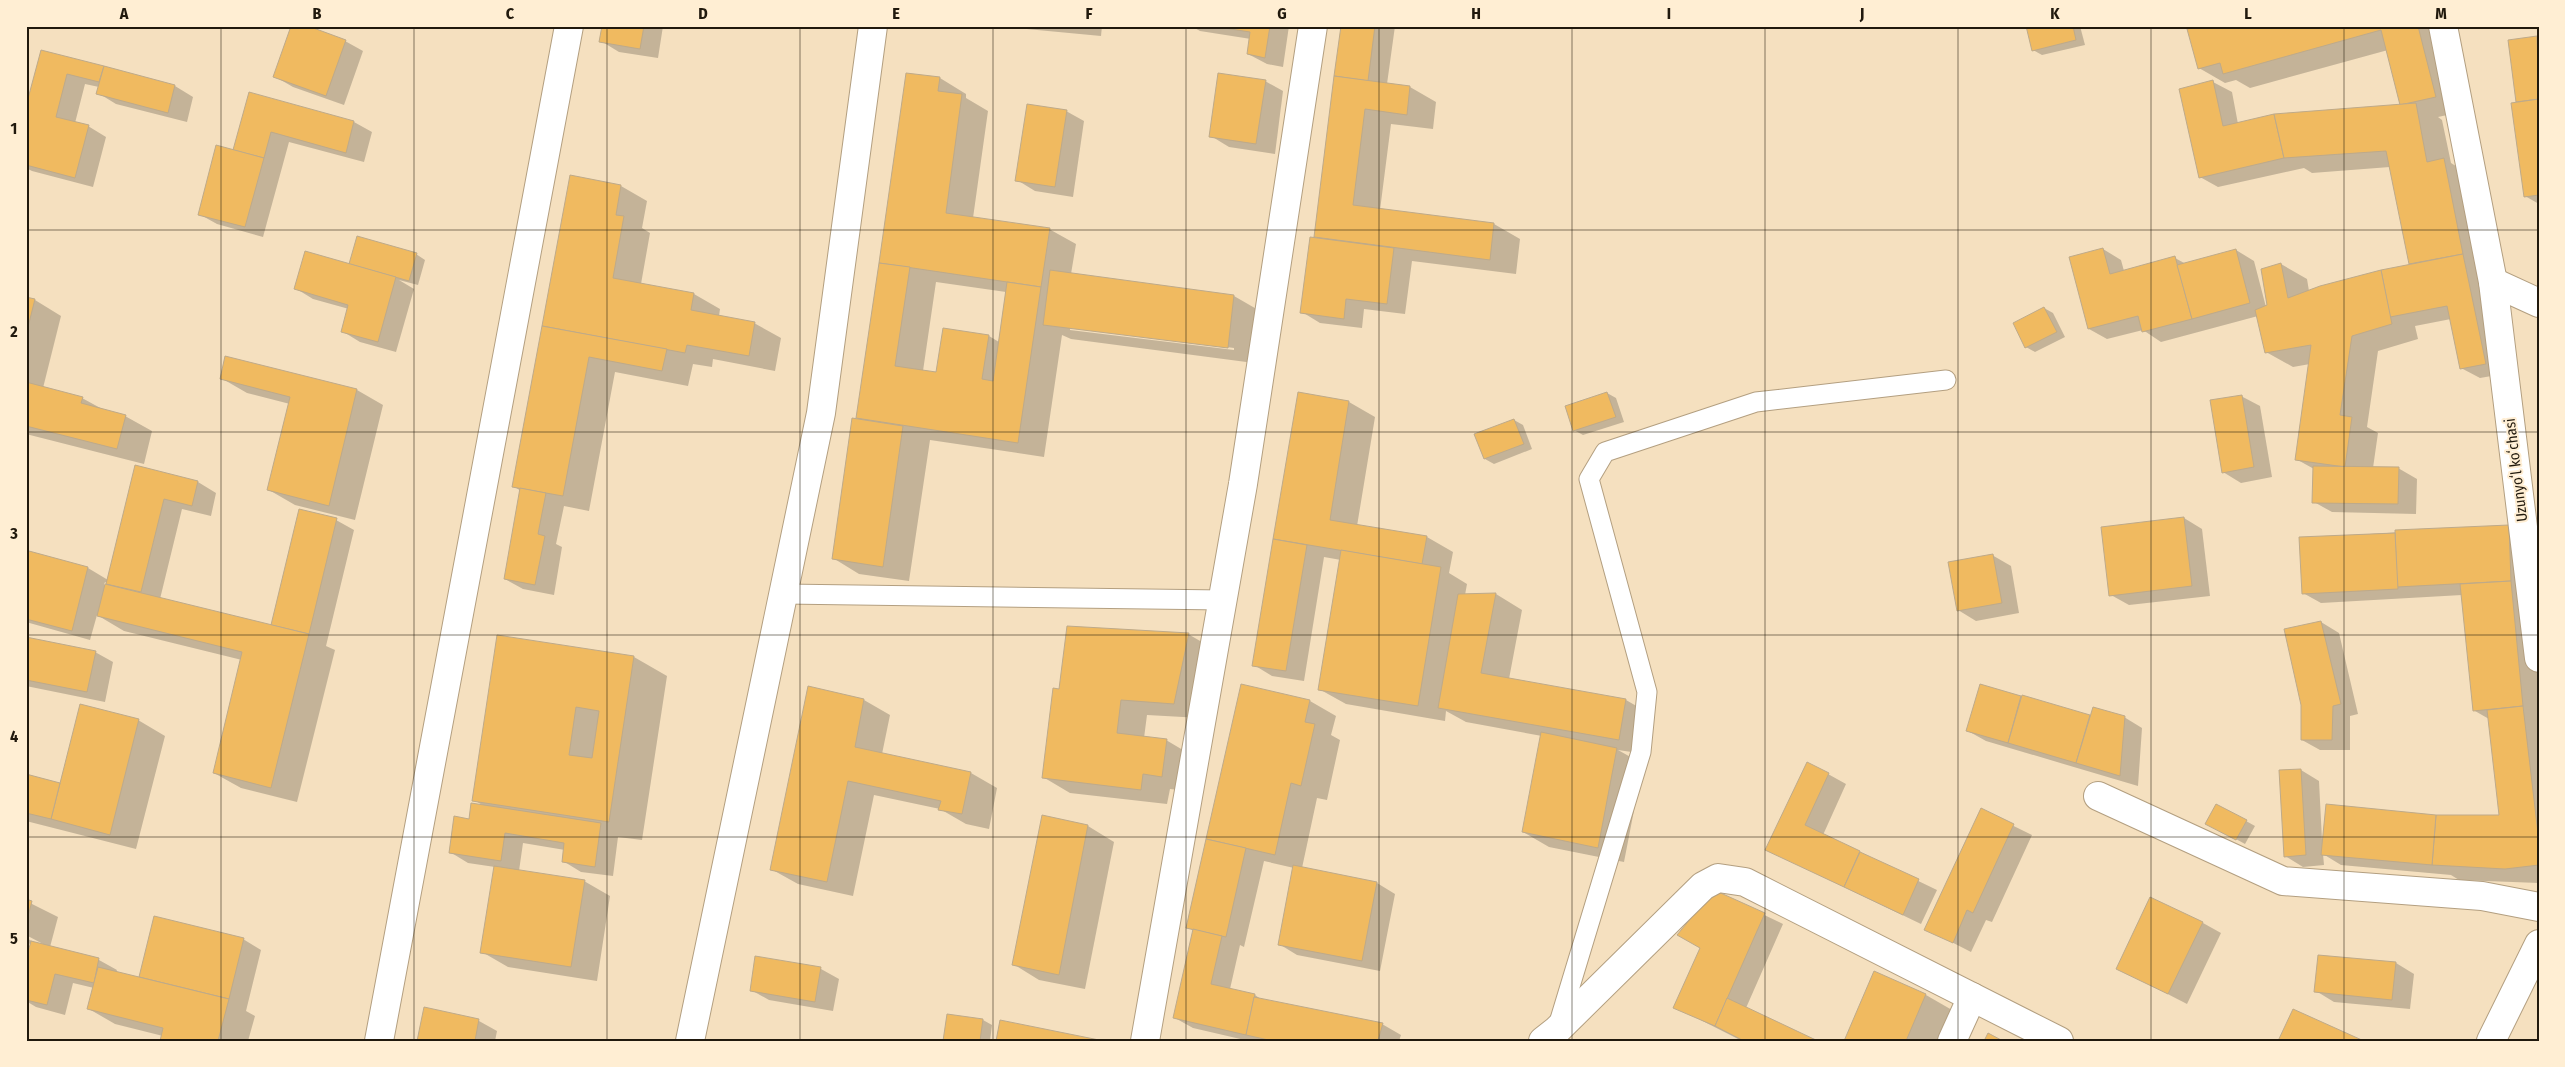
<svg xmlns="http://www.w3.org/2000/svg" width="2565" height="1067" viewBox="0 0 2565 1067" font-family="'Fira Sans Condensed',sans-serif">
	<rect width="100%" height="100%" fill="#f5e0bf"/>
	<g fill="#0003" fill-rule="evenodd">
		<polygon points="603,26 663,26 658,58 619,52 601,41"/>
		<polygon points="994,26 1102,26 1101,36"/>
		<polygon points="1191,26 1289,26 1283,67 1267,64 1248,54 1251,39 1200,31"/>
		<polygon points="1342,26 1395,26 1387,84 1410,87 1436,102 1433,129 1391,124 1380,210 1494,224 1520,239 1516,274 1412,261 1405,314 1364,309 1362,328 1320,323 1302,312 1320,239 1316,237"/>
		<polygon points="2028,26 2080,26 2085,45 2042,55 2033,50"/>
		<polygon points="2204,26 2440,26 2461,112 2438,117 2442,120 2451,163 2470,175 2503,374 2480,378 2461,368 2451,319 2415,326 2418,339 2378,351 2367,427 2378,433 2373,468 2398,468 2417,479 2416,514 2332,512 2314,502 2314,469 2296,459 2310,364 2293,367 2266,352 2258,316 2161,342 2143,330 2107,339 2089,329 2103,249 2121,260 2124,271 2175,258 2186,264 2236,250 2254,261 2267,311 2281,264 2307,279 2309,291 2413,265 2410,263 2390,167 2312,173 2304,168 2218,187 2200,177 2213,82 2232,92 2238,124 2402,106 2388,50 2250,88 2236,80 2225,83 2199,68"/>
		<polygon points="2537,37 2539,39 2539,204 2525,196 2518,103 2509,41"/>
		<polygon points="345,41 363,51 344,105 293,87 274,76"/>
		<polygon points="42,51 175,86 193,97 187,122 116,104 98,93 99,87 85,84 75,123 88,126 106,137 93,187 32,171 26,168 26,111"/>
		<path d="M907,74l33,4 26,16v4l22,13 -15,107 76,11 27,15 -5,30 163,22 26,15 -6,52 -183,-24 -9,-4 -18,122 -114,-17 -21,141 -50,-7 -26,-16 24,-138zM936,282l70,10 -7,50 -10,-6 -52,38 -14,-3zM1070,327l164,21v2l-164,-20z"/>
		<polygon points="1265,81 1283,91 1275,154 1229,147 1211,136"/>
		<polygon points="250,93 354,122 372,132 364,162 289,142 263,237 217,224 199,214 234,152"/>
		<polygon points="1066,111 1084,121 1073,197 1035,191 1017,180"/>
		<polygon points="621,186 647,201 642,228 650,233 641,284 694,294 720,309 719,316 754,323 781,338 775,371 713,359 712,367 693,364 688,386 615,372 589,511 564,506 556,544 562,547 554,595 523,589 505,579 521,491 513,486"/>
		<polygon points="416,254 425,260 418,285 399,280 414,289 396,352 360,342 342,331 349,309 313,299 295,288 355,267"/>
		<polygon points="26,298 35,300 61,316 43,388 82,398 104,410 125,416 152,431 144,464 26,434"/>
		<polygon points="2044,308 2053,313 2065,337 2035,352 2026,347"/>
		<polygon points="221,378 357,390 383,405 355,520 295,505 269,490 290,404 247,393"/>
		<polygon points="1607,393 1616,398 1624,422 1583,435 1574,430"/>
		<polygon points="1299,394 1349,402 1375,417 1357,526 1427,537 1453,552 1449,573 1467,584 1465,595 1496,594 1522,610 1509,679 1626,700 1652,715 1645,754 1618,750 1643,764 1624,862 1549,847 1523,832 1542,736 1466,722 1446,711 1445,721 1346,704 1319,689 1341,560 1324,557 1304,681 1272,676 1254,665"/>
		<polygon points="2241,396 2260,406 2272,477 2241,483 2223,472"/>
		<polygon points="1514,420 1523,425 1532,449 1494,464 1485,459"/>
		<path d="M136,467l62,15 18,11 -5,23 -29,-7 -22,90 112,27 64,-106 18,10 -28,116 9,4 -38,152 -56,-14 -27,-15 28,-113 -118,-29 -27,-16 -7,25 -64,-18v-56l4,-14 58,16 20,12zM105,582l7,4 -8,-1z"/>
		<polygon points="2184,518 2202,529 2210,596 2129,605 2111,595"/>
		<polygon points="2508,526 2526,536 2529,593 2539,692 2539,883 2459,880 2451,875 2341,865 2323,854 2324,865 2303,867 2285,856 2301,770 2319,781 2322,840 2436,816 2500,816 2489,719 2475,711 2462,595 2321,603 2303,593 2300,538"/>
		<polygon points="1992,555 2011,566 2019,613 1976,621 1958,610"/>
		<polygon points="2321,622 2339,633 2358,714 2350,716 2350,750 2320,750 2302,740"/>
		<polygon points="1188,634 1214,649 1201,718 1147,715 1144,738 1166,740 1193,756 1188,791 1170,789 1167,804 1070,793 1043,777 1060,690"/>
		<polygon points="498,637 634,657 667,676 642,840 618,837 613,876 581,872 563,861 565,850 523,843 519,871 584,881 610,896 597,981 508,967 482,952 495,867 468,863 450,852 470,820 484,806 474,800"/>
		<polygon points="26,638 95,652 113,662 105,702 26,686"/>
		<polygon points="1981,685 2091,716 2124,717 2142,728 2138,786 1986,741 1968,731"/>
		<polygon points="809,688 864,700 890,715 882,754 971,773 997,788 989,829 966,824 940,809 874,795 853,896 798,884 771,869"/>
		<polygon points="1310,701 1336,716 1331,735 1340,740 1327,800 1317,798 1302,868 1377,883 1395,894 1380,971 1297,955 1279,944 1294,868 1264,861 1244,947 1240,945 1230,989 1255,995 1262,1000 1382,1024 1401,1035 1399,1041 1249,1041 1193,1028 1175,1018 1194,931 1188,927"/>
		<polygon points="138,720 165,736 136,849 26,821 26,776 61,784"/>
		<polygon points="1828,774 1846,784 1823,835 1937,890 1921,924 1767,850"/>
		<polygon points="1981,810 2032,835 1992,922 1986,920 1971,952 1926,929"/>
		<polygon points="1043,817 1088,826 1114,842 1085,989 1039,980 1013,964"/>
		<polygon points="2246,821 2255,826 2245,844 2207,823"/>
		<polygon points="1714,891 1783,924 1746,1008 1815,1041 1742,1041 1675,1007 1701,948"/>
		<polygon points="26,901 58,917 50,947 99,960 117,970 116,973 140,979 155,918 243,939 261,950 246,1011 255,1016 248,1041 161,1041 163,1036 115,1024 89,1009 94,988 73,983 65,1015 36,1007 26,1001 26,965 31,944 26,943 26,938 38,944 43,944 26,935"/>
		<polygon points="2203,923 2221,933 2187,1004 2117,968"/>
		<polygon points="2396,963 2414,974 2410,1009 2334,1002 2316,991"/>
		<polygon points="821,969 839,979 833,1011 769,1000 751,990"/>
		<polygon points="1875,973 1926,995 1952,1010 1938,1041 1845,1041"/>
		<polygon points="425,1009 479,1021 497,1031 495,1041 418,1041"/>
		<polygon points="948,1015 983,1020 992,1025 990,1041 945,1041"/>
	</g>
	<g fill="#f0ba60" stroke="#beaa8a" fill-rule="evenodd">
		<polygon points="291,26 308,26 346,40 326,96 273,77"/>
		<polygon points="602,26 644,26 640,49 599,42"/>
		<polygon points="1211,26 1270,26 1265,58 1247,54 1250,32"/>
		<polygon points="1341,26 1375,26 1368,81 1334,76"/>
		<polygon points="2026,26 2073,26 2076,40 2032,51"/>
		<polygon points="2199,26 2418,26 2436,97 2400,105 2381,30 2223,74 2220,63 2198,69 2187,29"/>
		<polygon points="2537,36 2539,99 2516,102 2508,40"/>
		<polygon points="41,50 104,66 99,82 67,74 56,117 89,125 75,178 26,165 26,106"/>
		<polygon points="104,66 175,85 168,113 96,94"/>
		<polygon points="906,73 940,77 938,91 962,94 946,213 1050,228 1041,287 879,263"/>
		<polygon points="1218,73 1266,80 1256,144 1209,137"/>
		<polygon points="1334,76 1410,86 1407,115 1365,109 1353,205 1494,223 1490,260 1314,237"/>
		<polygon points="2213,80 2223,126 2274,114 2284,158 2199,178 2179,89"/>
		<polygon points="249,92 354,121 346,153 271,132 264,158 233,150"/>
		<polygon points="2539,99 2539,195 2524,197 2511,103"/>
		<polygon points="2416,103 2427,162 2444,158 2463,254 2409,264 2386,151 2284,158 2274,114"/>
		<polygon points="1027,104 1067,110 1055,187 1015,181"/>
		<polygon points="216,145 264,158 245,227 198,215"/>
		<polygon points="570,175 621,185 616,215 624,216 613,278 694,293 691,310 755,322 749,356 687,345 685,353 542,326"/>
		<polygon points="357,236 417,253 409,281 349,264"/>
		<polygon points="1310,237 1394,248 1387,304 1346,299 1344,319 1300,313"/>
		<polygon points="2103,248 2110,274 2175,256 2192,319 2142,332 2138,316 2088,329 2069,257"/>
		<polygon points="2236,249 2250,303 2192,319 2177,265"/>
		<polygon points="305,251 396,277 378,342 341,332 348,305 294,289"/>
		<polygon points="2463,254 2486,364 2460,369 2447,306 2390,317 2381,270"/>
		<polygon points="879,263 910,267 895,366 936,372 943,328 989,335 982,379 993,381 1007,282 1041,287 1018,443 856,418"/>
		<polygon points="2281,263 2288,298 2320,286 2381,270 2392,324 2352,336 2340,415 2352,417 2345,467 2295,460 2311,345 2265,353 2255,310 2267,305 2261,269"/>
		<polygon points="1050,270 1234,295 1228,348 1043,325"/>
		<polygon points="26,297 35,299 26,335"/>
		<polygon points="2044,307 2057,332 2025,348 2013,323"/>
		<polygon points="542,326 667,349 662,371 589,357 563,496 512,487"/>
		<polygon points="225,356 357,389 329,506 267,490 290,397 220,379"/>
		<polygon points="26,382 83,397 81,403 126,415 117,449 26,426"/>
		<polygon points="1298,392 1349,401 1330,520 1427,536 1422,564 1273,539"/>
		<polygon points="1607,392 1616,417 1573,431 1565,406"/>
		<polygon points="2242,395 2254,467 2222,473 2210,400"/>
		<polygon points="852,418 903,426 883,567 832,559"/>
		<polygon points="1514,419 1524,444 1484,459 1474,434"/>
		<polygon points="135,465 198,481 192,506 164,499 141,592 106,584"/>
		<polygon points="2313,466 2399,467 2398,504 2312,503"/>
		<polygon points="520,488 546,493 538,534 545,536 535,585 504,579"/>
		<polygon points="299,509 337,518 309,634 271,625"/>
		<polygon points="2184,517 2192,586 2109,596 2101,527"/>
		<polygon points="2509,525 2511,581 2397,587 2395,530"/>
		<polygon points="2395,533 2398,589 2302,594 2299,537"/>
		<polygon points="1273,539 1307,545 1286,671 1252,666"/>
		<polygon points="1341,550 1441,567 1418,706 1318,690"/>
		<polygon points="29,551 88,567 72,631 26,619 26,561"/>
		<polygon points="1993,554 2002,603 1957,611 1948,562"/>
		<polygon points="2511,581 2523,706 2473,711 2460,584"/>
		<polygon points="105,584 309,634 271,788 213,773 242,652 97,616"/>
		<polygon points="1496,593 1481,673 1626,699 1619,740 1438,708 1458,594"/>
		<polygon points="2321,621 2341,704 2333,706 2332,740 2301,740 2301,705 2284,629"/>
		<polygon points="1067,626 1189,633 1174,704 1121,700 1117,733 1167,739 1162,777 1143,774 1141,790 1042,778 1053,688 1059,689"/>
		<path d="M497,635l137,21 -25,166 -137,-21zM576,707l23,4 -7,47 -23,-3z"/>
		<polygon points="26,637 96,651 87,692 26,680"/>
		<polygon points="1241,684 1310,700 1305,722 1315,724 1301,786 1291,783 1275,855 1206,839"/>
		<polygon points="1980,684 2021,696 2008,743 1966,731"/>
		<polygon points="808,686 864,699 855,747 971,772 962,814 938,810 941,801 848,781 827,882 770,870"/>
		<polygon points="2022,695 2090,715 2076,763 2008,743"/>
		<polygon points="80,704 139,719 110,835 51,819"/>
		<polygon points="2523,706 2539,842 2539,865 2505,869 2432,865 2436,815 2499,815 2487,710"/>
		<polygon points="2093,707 2125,716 2120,776 2076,763"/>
		<polygon points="1541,732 1617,748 1598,848 1522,832"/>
		<polygon points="1807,762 1829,773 1805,825 1860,851 1844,887 1765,850"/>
		<polygon points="2301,769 2306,855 2284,857 2279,770"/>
		<polygon points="26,774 60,783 51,819 26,813"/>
		<polygon points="471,803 601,823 595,867 562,862 564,843 505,833 501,861 449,853 454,816 469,819"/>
		<polygon points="2216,804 2247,820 2236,840 2205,824"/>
		<polygon points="2326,804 2436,815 2432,865 2321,855"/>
		<polygon points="1981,808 2014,824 1973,913 1967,910 1953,943 1924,930"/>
		<polygon points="1042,815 1088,825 1059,975 1012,965"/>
		<polygon points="1206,839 1246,848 1226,937 1186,928"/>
		<polygon points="1860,852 1919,879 1903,915 1844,887"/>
		<polygon points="1293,865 1377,882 1362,961 1278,945"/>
		<polygon points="494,866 585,880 571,967 480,953"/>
		<polygon points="1714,890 1765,913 1715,1026 1673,1008 1700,948 1677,935"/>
		<polygon points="2150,897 2203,922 2168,994 2116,969"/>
		<polygon points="26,899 32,901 26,924"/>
		<polygon points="154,916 244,938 229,999 139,977"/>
		<polygon points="1193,929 1222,936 1211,984 1255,994 1246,1035 1173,1018"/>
		<polygon points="31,941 99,958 94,983 55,974 47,1005 26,1000 26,959"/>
		<polygon points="2318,955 2396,962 2392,1000 2314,992"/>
		<polygon points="755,956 821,967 815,1002 750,991"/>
		<polygon points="98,967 229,999 218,1041 160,1041 163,1028 87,1009"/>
		<polygon points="1874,971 1926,994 1906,1041 1844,1041"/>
		<polygon points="1254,997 1383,1023 1378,1041 1273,1041 1246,1035"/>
		<polygon points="1727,998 1818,1041 1744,1041 1715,1026"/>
		<polygon points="424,1007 479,1019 475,1041 417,1041"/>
		<polygon points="2293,1009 2364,1041 2278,1041"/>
		<polygon points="947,1014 983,1019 980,1041 943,1041"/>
		<polygon points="1000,1020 1104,1041 996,1041"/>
		<polygon points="1988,1033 2003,1041 1984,1041"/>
	</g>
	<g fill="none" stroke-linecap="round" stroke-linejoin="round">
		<g stroke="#b39f80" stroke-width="21">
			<g id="service">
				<polyline points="784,594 1223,600"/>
				<polyline points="1558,1026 1641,752 1647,692 1589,479 1605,452 1756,402 1946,380"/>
			</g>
		</g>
		<g stroke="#b39f80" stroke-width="30">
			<g id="minor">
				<polyline points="2443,26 2493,282 2539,658"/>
				<polyline points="2493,282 2539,303"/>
				<polyline points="2098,796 2283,881 2482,896 2539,907"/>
				<polyline points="379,1041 569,26"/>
				<polyline points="690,1041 821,413 873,26"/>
				<polyline points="1145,1041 1243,484 1313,26"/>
				<polyline points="1543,1041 1557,1030 1703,886 1718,878 1745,882 2059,1041"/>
				<polyline points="1952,1041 1972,997"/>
				<polyline points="2491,1041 2539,944"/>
			</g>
		</g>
		<use href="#service" stroke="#fff" stroke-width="19"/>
		<use href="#minor" stroke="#fff" stroke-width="28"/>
	</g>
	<path fill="none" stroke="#21190d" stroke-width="1" stroke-opacity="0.55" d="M221,26v1015M414,26v1015M607,26v1015M800,26v1015M993,26v1015M1186,26v1015M1379,26v1015M1572,26v1015M1765,26v1015M1958,26v1015M2151,26v1015M2344,26v1015M26,230h2513M26,432h2513M26,635h2513M26,837h2513"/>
	<g text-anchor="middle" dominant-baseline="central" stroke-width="4" stroke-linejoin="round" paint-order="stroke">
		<g font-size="15" fill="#21190d" stroke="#ffeed3">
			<text transform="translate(2516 470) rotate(-97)">Uzunyoʻl koʻchasi</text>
		</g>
	</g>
	<rect width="2565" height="1067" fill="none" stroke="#ffeed3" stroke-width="55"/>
	<rect x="28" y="28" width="2510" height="1012" fill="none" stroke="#21190d" stroke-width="2"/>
	<g font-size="16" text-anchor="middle" font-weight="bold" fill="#21190d">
		<text x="124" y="19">A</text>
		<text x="317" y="19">B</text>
		<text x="510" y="19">C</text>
		<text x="703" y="19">D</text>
		<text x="896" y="19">E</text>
		<text x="1089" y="19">F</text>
		<text x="1282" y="19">G</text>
		<text x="1476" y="19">H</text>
		<text x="1669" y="19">I</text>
		<text x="1862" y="19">J</text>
		<text x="2055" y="19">K</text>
		<text x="2248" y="19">L</text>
		<text x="2441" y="19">M</text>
		<text x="14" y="134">1</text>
		<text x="14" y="337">2</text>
		<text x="14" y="539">3</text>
		<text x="14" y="742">4</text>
		<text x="14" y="944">5</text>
	</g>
</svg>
